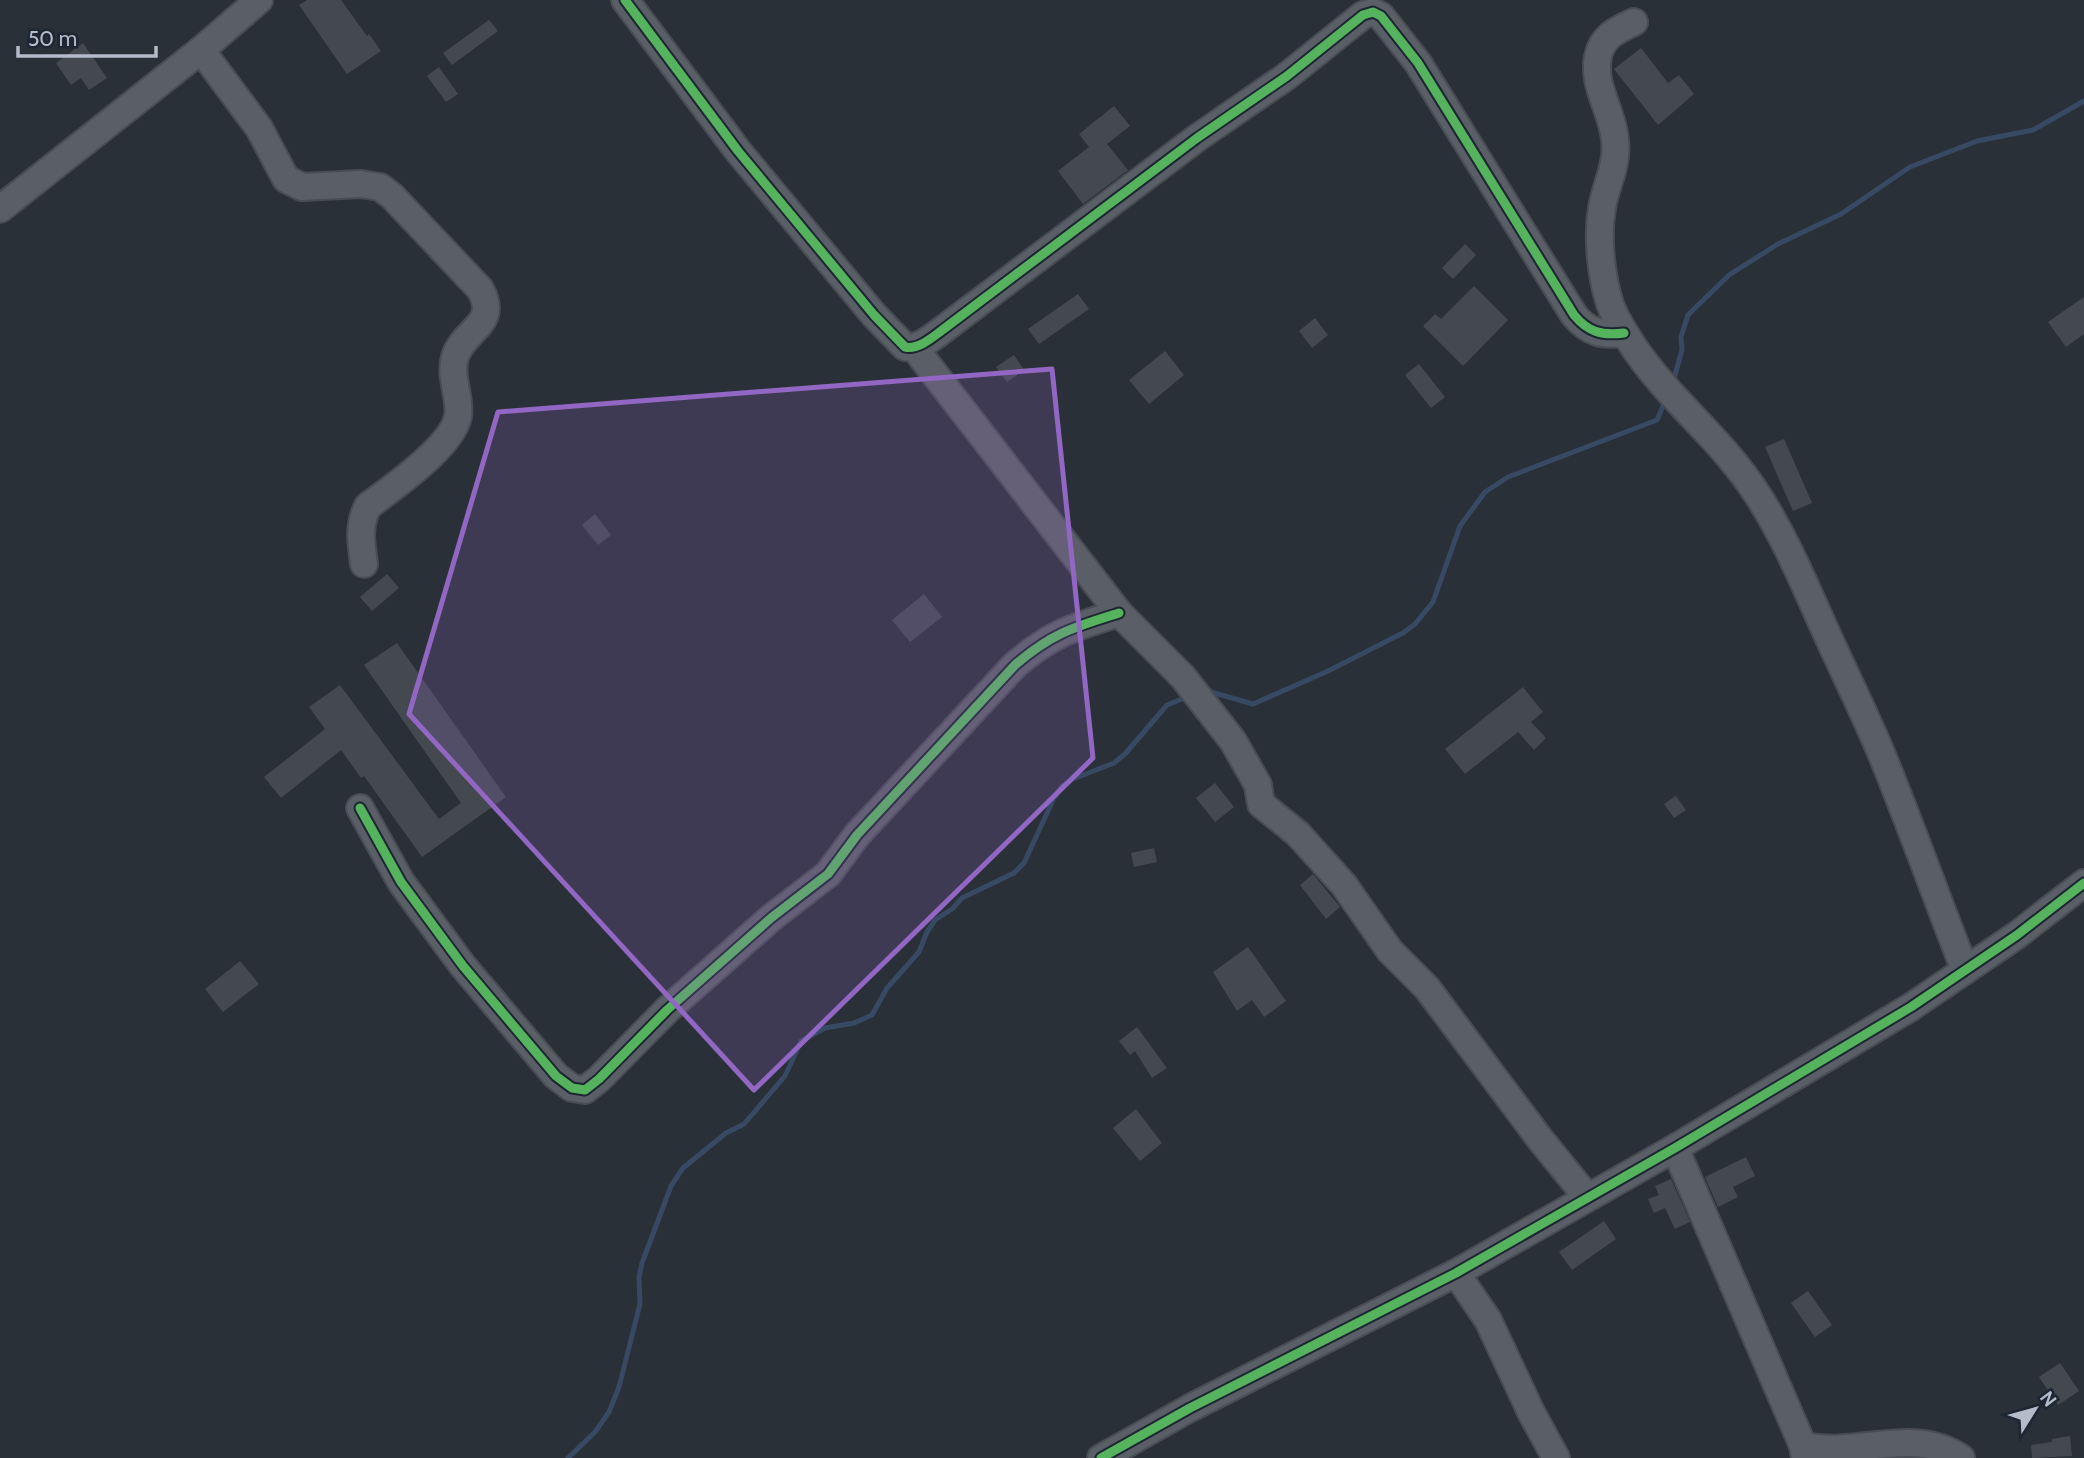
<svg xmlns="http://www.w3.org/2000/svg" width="2084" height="1458" viewBox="0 0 2084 1458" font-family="Cabin,sans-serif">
	<rect width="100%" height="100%" fill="#2a3038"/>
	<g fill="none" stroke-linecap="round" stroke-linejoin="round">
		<g stroke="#384963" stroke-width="5">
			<polyline points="1673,382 1682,350 1681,337 1688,315 1729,275 1778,244 1841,214 1910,167 1977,141 2033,130 2084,101"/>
			<polyline points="1207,694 1211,692 1253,704 1326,672 1403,633 1415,624 1433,602 1460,526 1485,492 1508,477 1657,420 1666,399"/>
			<polyline points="568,1458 595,1432 609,1412 619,1387 640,1304 639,1277 642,1263 671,1186 683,1168 726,1133 744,1124 785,1076 801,1041 825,1028 854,1023 872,1015 887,988 919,952 927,932 935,920 952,909 962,898 1014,873 1024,863 1054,798 1062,786 1073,779 1114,763 1125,754 1167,705 1187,697"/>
		</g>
	</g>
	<g fill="#444950">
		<polygon points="307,0 341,0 367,36 369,34 381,51 347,74 299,5"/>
		<polygon points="489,20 498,31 452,65 443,53"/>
		<polygon points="83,43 107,78 89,90 81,78 71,85 56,63"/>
		<polygon points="1641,48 1668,83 1679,75 1694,94 1658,125 1614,69"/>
		<polygon points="439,67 458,94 446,102 427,76"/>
		<polygon points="1114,106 1130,126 1107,144 1128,170 1083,204 1058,171 1089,147 1079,134"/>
		<polygon points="1465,244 1476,255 1453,279 1442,268"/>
		<polygon points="1474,286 1508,320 1463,366 1423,326 1435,314 1441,319"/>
		<polygon points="1078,294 1089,309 1039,344 1028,329"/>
		<polygon points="2084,297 2084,334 2066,347 2048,322"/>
		<polygon points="1315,318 1328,335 1312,348 1299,331"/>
		<polygon points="1165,351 1184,375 1149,404 1129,380"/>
		<polygon points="1014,355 1024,370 1007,382 996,367"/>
		<polygon points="1419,364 1445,397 1431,408 1405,375"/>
		<polygon points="1784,439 1812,503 1793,511 1765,447"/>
		<polygon points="595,514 611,535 598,545 582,525"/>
		<polygon points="387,574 399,588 372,611 360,597"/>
		<polygon points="924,594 942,617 910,642 892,620"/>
		<polygon points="397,643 506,797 422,857 364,776 361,778 341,750 281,798 264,777 325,729 309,707 340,685 439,819 461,803 364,665"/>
		<polygon points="1523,687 1543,712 1531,722 1546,738 1534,750 1518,732 1465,774 1445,749"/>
		<polygon points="1215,783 1234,807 1215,822 1196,798"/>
		<polygon points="1676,796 1686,810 1674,818 1664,804"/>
		<polygon points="1154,848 1157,862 1134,867 1131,853"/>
		<polygon points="1313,874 1340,907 1326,919 1300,885"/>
		<polygon points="1248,947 1286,1001 1264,1017 1252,1000 1237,1011 1213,972"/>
		<polygon points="240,961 259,984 223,1012 205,989"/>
		<polygon points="1137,1027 1167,1068 1152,1078 1135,1051 1130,1055 1119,1041"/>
		<polygon points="1136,1109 1162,1143 1140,1161 1113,1128"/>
		<polygon points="1746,1157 1755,1176 1733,1187 1738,1197 1718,1207 1705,1177"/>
		<polygon points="1671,1179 1690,1222 1675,1229 1665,1208 1654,1213 1648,1199 1659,1195 1655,1186"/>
		<polygon points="1604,1221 1616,1239 1572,1270 1559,1252"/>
		<polygon points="1808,1291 1832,1325 1815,1337 1791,1303"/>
		<polygon points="2060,1363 2079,1391 2058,1405 2039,1377"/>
		<polygon points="2070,1436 2072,1456 2032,1458 2031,1445 2052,1442 2052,1439"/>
	</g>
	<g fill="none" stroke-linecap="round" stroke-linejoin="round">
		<g stroke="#484c53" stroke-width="30">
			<g id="minor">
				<path d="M625,0l113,151 136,164 31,32c14,3 29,-11 40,-19l252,-190 90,-62 76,-61 10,-3 8,4 37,47 156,252c14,17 28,21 50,18"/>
				<path d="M1634,22c-17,8 -32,14 -36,35 -6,29 15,55 17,83 3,25 -9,44 -13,68 -5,29 -1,68 8,96 5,15 15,29 23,42 36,54 89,93 124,148 30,46 51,99 74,149 17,37 35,74 51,112 29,71 55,144 83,215"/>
				<path d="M201,50l58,78 27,51 16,8 59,-3 19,3 12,9 88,93c20,36 -16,39 -25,68 -6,20 6,40 3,59 -5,30 -66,72 -90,90 -10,19 -7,37 -4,58"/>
				<polyline points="0,209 201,50 259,0"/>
				<polyline points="919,346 920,355 1119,613 1183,677 1233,741 1258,785 1261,804 1298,834 1344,885 1390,951 1427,988 1540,1139 1587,1197"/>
				<path d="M360,808l41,74 62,84 93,110 16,12 13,2 14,-11 68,-69 104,-92 57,-44 29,-39 158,-170c37,-32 59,-38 104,-52"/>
				<polyline points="1675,1148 1803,1446 1805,1458"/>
				<polyline points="1456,1273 1488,1320 1531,1412 1556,1458"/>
				<path d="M1803,1446c56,12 108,-21 158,12"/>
				<polyline points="1101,1458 1190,1408 1456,1273 1675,1148 1911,1007 2017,935 2084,883"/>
			</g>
		</g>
		<use href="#minor" stroke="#5a5e66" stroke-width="26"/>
		<g stroke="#1d2633" stroke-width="13">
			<g id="cycleway">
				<path d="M625,0l113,151 136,164 31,32c14,3 29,-11 40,-19l252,-190 90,-62 76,-61 10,-3 8,4 37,47 156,252c14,17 28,21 50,18"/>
				<path d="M360,808l41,74 62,84 93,110 16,12 13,2 14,-11 68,-69 104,-92 57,-44 29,-39 158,-170c37,-32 59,-38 104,-52"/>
				<polyline points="1101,1458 1190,1408 1456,1273 1675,1148 1911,1007 2017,935 2084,883"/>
			</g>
		</g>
		<use href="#cycleway" stroke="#56b35d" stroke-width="9"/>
	</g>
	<path fill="#9266c3" fill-opacity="0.2" stroke="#9266c3" stroke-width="5" stroke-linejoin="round" d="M1052,369l41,389 -339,332 -345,-376 89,-302z"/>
	<g transform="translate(2035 1409) rotate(53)" stroke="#1d2633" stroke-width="5" paint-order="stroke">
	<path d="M0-5L12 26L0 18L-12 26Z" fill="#b4bcc9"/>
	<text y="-10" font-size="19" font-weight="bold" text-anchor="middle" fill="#b4bcc9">N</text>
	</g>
	<path d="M18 46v10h138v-10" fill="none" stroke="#b4bcc9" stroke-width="3.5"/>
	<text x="28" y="46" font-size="21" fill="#b4bcc9" stroke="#1d2633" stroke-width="5" paint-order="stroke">50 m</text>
</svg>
